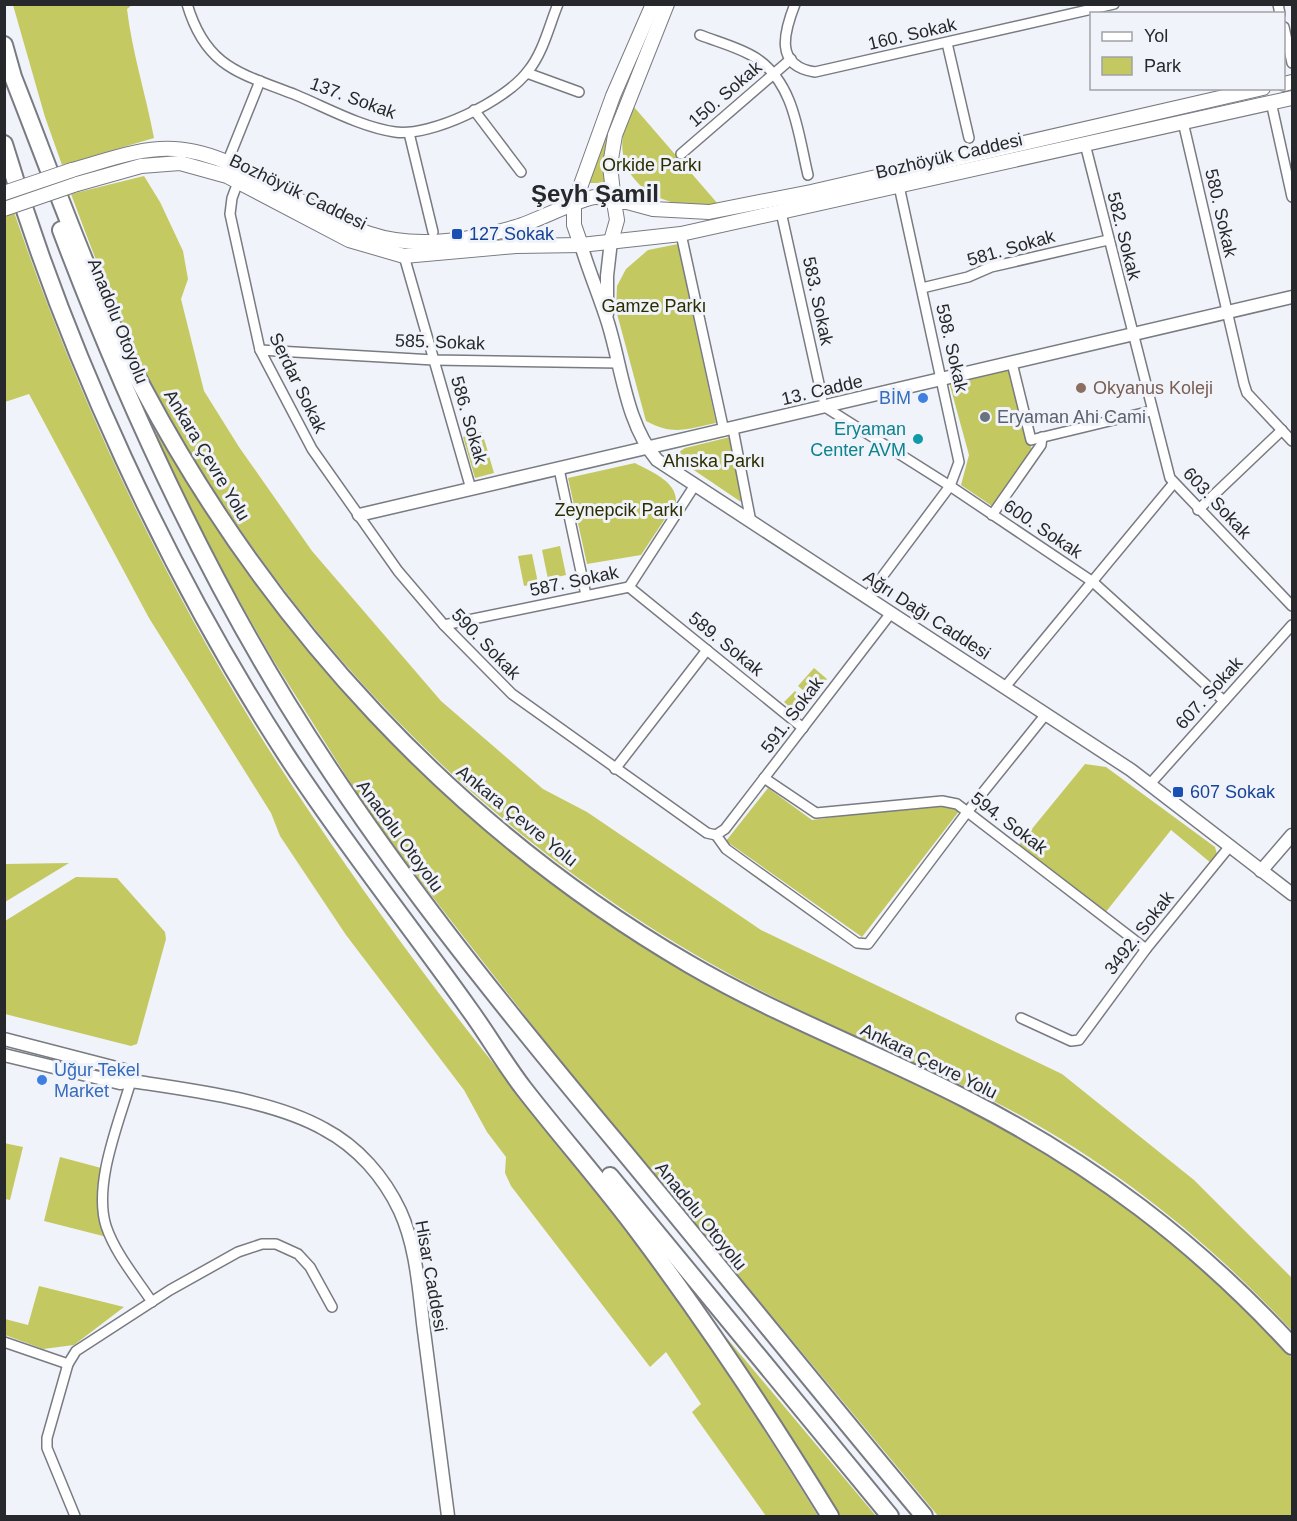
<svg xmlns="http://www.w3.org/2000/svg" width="1297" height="1521" viewBox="0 0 1297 1521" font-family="Arial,sans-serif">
	<rect width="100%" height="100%" fill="#f0f3f9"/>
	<g fill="#c3c861">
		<polygon points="657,5 662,5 624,90 617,114 606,183 588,183 595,158"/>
		<path d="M634,107l84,97c-9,0 -19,2 -28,1 -55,-4 -86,-49 -56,-98z"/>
		<path d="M678,244l38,179c-30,6 -42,13 -70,-2l-30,-111 1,-24 9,-17 22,-19z"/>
		<polygon points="1011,368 1032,450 992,506 961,485 969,455 949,382"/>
		<polygon points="482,432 494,473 475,478 463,437"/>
		<polygon points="730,437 744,504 679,460 679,452 685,448"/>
		<path d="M635,463c16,9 42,18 41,39l-35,53 -54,9 -19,-86z"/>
		<polygon points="560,546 566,575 548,579 542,550"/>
		<polygon points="532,554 538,583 524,586 518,556"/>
		<polygon points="814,668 827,679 812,698 798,686"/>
		<polygon points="795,691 808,702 798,714 784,702"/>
		<polygon points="1085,764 1106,767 1215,847 1217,854 1211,863 1171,830 1105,913 1018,846"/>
		<path d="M768,788l44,32c36,-4 118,-23 148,-10l-98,127 -136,-96z"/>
		<polygon points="69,863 5,902 5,864"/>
		<polygon points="76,877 117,878 165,932 166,939 137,1044 131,1046 5,1014 5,921"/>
		<polygon points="4,1143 23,1147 10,1200 5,1199"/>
		<polygon points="60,1157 105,1169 107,1237 44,1221"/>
		<polygon points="39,1286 124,1307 74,1345 43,1349 5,1335 5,1319 28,1325"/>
	</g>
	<g fill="#c4c962">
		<path d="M13,5h119l-5,4c5,43 19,86 27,129l-92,27 -17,-48z"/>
		<path d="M144,176l16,26 23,49 5,28 -7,20 23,92 35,56 73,104 129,150 102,88 44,23 174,118 301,144 132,106 98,98v53c-79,-86 -172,-161 -276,-218 -86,-47 -178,-81 -264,-127 -255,-133 -466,-348 -600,-602 -33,-61 -57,-126 -81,-190z"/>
		<path d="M14,212c73,213 171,416 297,602 63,94 131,186 202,274 24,30 51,58 74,89 83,108 160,223 231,339h-52l-74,-104 9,-8 -35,-52 -16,15 -139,-181 -6,-13 1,-16 -19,-25 -23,-42 -118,-155 -66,-99 -9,-23 -122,-195 -120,-224 -24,8v-186z"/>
		<path d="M160,432c29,50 57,100 91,146 115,158 265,296 435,394 106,60 222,102 328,162 106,60 196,135 278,224v158h-354l-370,-445 -154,-198 -54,-75 -88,-140 -41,-72 -78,-149z"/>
		<polygon points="720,1330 876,1516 840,1516"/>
	</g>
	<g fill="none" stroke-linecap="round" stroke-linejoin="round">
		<g stroke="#787b81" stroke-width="12">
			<g id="street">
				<path d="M187,4c19,64 53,69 109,91 31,13 65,32 99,37 36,5 111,-31 133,-61 15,-18 21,-45 30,-67"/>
				<path d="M795,4c-11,28 -21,62 20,68l299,-68"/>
				<polyline points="1278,4 1280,14"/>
				<polyline points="1284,27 1292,63"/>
				<path d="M700,35c18,7 41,13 56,23 39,26 42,76 52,117"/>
				<polyline points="947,43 969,138"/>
				<polyline points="527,73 579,92"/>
				<polyline points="1271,102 1292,197"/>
				<polyline points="474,110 521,172"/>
				<polyline points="1183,122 1244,384 1247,393 1292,441"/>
				<polyline points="409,133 433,232"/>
				<polyline points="1085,144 1170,478 1292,606"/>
				<polyline points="681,154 791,59"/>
				<polyline points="227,163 260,81"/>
				<polyline points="238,182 232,198 230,214 260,350 312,449 398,571 444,625 512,694 707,833 716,835"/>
				<polyline points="781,212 822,397"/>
				<polyline points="681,234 724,431"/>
				<polyline points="404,256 471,489"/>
				<polyline points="922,288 968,277 991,267 1108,240"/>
				<polyline points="260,350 434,360 619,363"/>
				<polyline points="1012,363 1031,440 1151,411"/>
				<polyline points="825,407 950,486 1093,582 1224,701"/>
				<polyline points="733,429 751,522"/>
				<polyline points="559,469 586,595"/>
				<polyline points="1198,510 1282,430"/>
				<polyline points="992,515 1041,445 1042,437"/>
				<polyline points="629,587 803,728"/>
				<polyline points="867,597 950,486 959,462 899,186"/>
				<polyline points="444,625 629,587 695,485"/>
				<polyline points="1005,687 1173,484"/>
				<polyline points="615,769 707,650"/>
				<polyline points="764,778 816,813 942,801 957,804 1146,949"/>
				<polyline points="1150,784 1292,625"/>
				<polyline points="716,835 726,849 857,943 868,944 968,811 1046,714"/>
				<polyline points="716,835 725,829 891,613"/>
				<polyline points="1021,1018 1071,1041 1079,1040 1146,949 1230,846"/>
				<path d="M131,1081c-12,41 -38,103 -25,145 9,27 30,52 46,76"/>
				<polyline points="4,1342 68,1364"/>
				<polyline points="75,1516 47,1448 47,1438 68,1364 76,1351 170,1290 238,1252 262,1244 276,1244 298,1254 310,1267 332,1307"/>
			</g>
		</g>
		<g stroke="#787b81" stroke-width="15">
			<g id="secondary">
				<path d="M581,245c8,27 19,52 27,78 14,45 18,101 49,137l474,310 161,124"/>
				<polyline points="607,314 607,276 611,241"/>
				<polyline points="359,515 1292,297"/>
				<polyline points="1261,871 1292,835"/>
				<polyline points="4,1039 124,1070 131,1081"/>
				<path d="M4,1055l116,28 11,-2c59,9 142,19 193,48 34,18 60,48 76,82 17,37 19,81 24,120 8,62 16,124 24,185"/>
			</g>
		</g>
		<g stroke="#787b81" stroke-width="16">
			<g id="primary">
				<polyline points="653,4 613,96 574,204 574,225 581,245 681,234 1292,98"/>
				<polyline points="667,4 615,135 610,165 614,202 627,202 653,209 709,212 811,192 1263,88"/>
				<polyline points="1284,84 1292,82"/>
				<path d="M72,170c33,-9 68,-23 102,-21 73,3 146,80 221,91 39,6 83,-2 121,-13 18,-5 67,-30 80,-30 6,0 12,3 18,5l3,18 -6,21"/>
				<polyline points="77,184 141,166 180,163 227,176 349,240 404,256 516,246 581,245"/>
			</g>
		</g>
		<g stroke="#787b81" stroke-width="20">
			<g id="highway">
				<path d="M4,45l9,32c41,104 78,212 130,311 126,237 313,440 546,576 89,52 186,88 277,135 127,65 230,143 326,247"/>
				<path d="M4,144c62,208 163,427 281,609 58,89 123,170 184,256 19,26 35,54 55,80 38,49 79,95 116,145 68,91 131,186 190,282"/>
				<path d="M61,230c62,164 134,323 226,473 96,156 211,298 328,438 104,125 205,251 309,375"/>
				<polyline points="610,1176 890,1516"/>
			</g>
		</g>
		<use href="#street" stroke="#fff" stroke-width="9"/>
		<use href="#secondary" stroke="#fff" stroke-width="12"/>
		<use href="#primary" stroke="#fff" stroke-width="14"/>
		<use href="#highway" stroke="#fff" stroke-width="16"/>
		<g stroke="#787b81" stroke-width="16" stroke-linecap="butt">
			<g id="primary-bridge">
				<polyline points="4,193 72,170"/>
				<polyline points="4,209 77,184"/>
			</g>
		</g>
		<use href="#primary-bridge" stroke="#fff" stroke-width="14"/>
	</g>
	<g fill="#1a4fb4" stroke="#f0f3f9" stroke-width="2">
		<rect x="451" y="228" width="12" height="12" rx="3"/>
		<rect x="1172" y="786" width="12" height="12" rx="3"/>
	</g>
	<circle fill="#8d6e63" stroke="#f0f3f9" stroke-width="2" cx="1081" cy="388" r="6"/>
	<g fill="#3f7fe0" stroke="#f0f3f9" stroke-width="2">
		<circle cx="923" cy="398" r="6"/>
		<circle cx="42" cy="1080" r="6"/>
	</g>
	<circle fill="#6b7280" stroke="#f0f3f9" stroke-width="2" cx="985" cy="417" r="6"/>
	<circle fill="#0f9aa8" stroke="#f0f3f9" stroke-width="2" cx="918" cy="439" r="6"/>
	<g text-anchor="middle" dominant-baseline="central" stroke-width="6" stroke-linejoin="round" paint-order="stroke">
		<g font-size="18" fill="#27282b" stroke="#f0f3f9">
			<text transform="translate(912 34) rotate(-13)">160. Sokak</text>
			<text transform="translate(725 94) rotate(-41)">150. Sokak</text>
			<text transform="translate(353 98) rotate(20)">137. Sokak</text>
			<text transform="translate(949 156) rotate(-13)">Bozhöyük Caddesi</text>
			<text transform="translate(298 192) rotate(26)">Bozhöyük Caddesi</text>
			<text transform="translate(1221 213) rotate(77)">580. Sokak</text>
			<text transform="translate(1124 236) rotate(76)">582. Sokak</text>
			<text transform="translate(1011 248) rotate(-16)">581. Sokak</text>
			<text transform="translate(818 301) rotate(78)">583. Sokak</text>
			<text transform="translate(118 321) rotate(68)">Anadolu Otoyolu</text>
			<text transform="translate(440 342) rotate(2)">585. Sokak</text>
			<text transform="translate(952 348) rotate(77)">598. Sokak</text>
			<text transform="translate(298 383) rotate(64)">Serdar Sokak</text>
			<text transform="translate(822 390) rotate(-13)">13. Cadde</text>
			<text transform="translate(469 420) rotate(74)">586. Sokak</text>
			<text transform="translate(207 455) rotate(59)">Ankara Çevre Yolu</text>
			<text transform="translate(1217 503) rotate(47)">603. Sokak</text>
			<text transform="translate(1043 529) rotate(34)">600. Sokak</text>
			<text transform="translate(574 581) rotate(-12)">587. Sokak</text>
			<text transform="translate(927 615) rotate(33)">Ağrı Dağı Caddesi</text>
			<text transform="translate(486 644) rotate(46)">590. Sokak</text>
			<text transform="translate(726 644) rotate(39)">589. Sokak</text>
			<text transform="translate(1209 693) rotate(-48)">607. Sokak</text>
			<text transform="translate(792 715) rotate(-53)">591. Sokak</text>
			<text transform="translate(517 816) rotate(39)">Ankara Çevre Yolu</text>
			<text transform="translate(1009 823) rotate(37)">594. Sokak</text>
			<text transform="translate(400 836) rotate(54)">Anadolu Otoyolu</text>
			<text transform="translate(1139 933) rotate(-52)">3492. Sokak</text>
			<text transform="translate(929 1061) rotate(26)">Ankara Çevre Yolu</text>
			<text transform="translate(701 1216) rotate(51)">Anadolu Otoyolu</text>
			<text transform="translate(431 1276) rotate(80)">Hisar Caddesi</text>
		</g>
		<g font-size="18" fill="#2c2e01" stroke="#f0f3f9">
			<text x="652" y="165">Orkide Parkı</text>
			<text x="654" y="306">Gamze Parkı</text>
			<text x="714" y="461">Ahıska Parkı</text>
			<text x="619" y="510">Zeynepcik Parkı</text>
		</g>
		<g font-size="18" fill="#164399" stroke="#f0f3f9" text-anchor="start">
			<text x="469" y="234">127 Sokak</text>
			<text x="1190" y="792">607 Sokak</text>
		</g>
		<g font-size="18" fill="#785e54" stroke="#f0f3f9" text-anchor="start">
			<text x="1093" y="388">Okyanus Koleji</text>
		</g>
		<g font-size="18" fill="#366cbe" stroke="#f0f3f9" text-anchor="end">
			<text x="911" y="398">BİM</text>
			<text x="54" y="1070" text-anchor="start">Uğur Tekel<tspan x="54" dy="21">Market</tspan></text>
		</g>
		<g font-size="18" fill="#5b616d" stroke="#f0f3f9" text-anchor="start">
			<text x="997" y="417">Eryaman Ahi Cami</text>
		</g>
		<g font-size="18" fill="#0d838f" stroke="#f0f3f9" text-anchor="end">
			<text x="906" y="429">Eryaman<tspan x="906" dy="21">Center AVM</tspan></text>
		</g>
		<g font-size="24" font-weight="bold" fill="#27282b" stroke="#f0f3f9">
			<text x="595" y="193">Şeyh Şamil</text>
		</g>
	</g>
	<rect width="1297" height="1521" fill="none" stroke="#27282b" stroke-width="12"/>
	<rect x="1090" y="12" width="195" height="78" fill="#f0f3f9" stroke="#a0a2a7" stroke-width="1.5"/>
	<rect x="1102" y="32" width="30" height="9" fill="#ffffff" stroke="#a0a2a7" stroke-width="1.5"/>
	<text x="1144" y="42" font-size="18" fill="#27282b">Yol</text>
	<rect x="1102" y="57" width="30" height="18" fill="#c3c861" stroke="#a0a2a7" stroke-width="1.5"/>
	<text x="1144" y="72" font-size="18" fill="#27282b">Park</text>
</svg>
